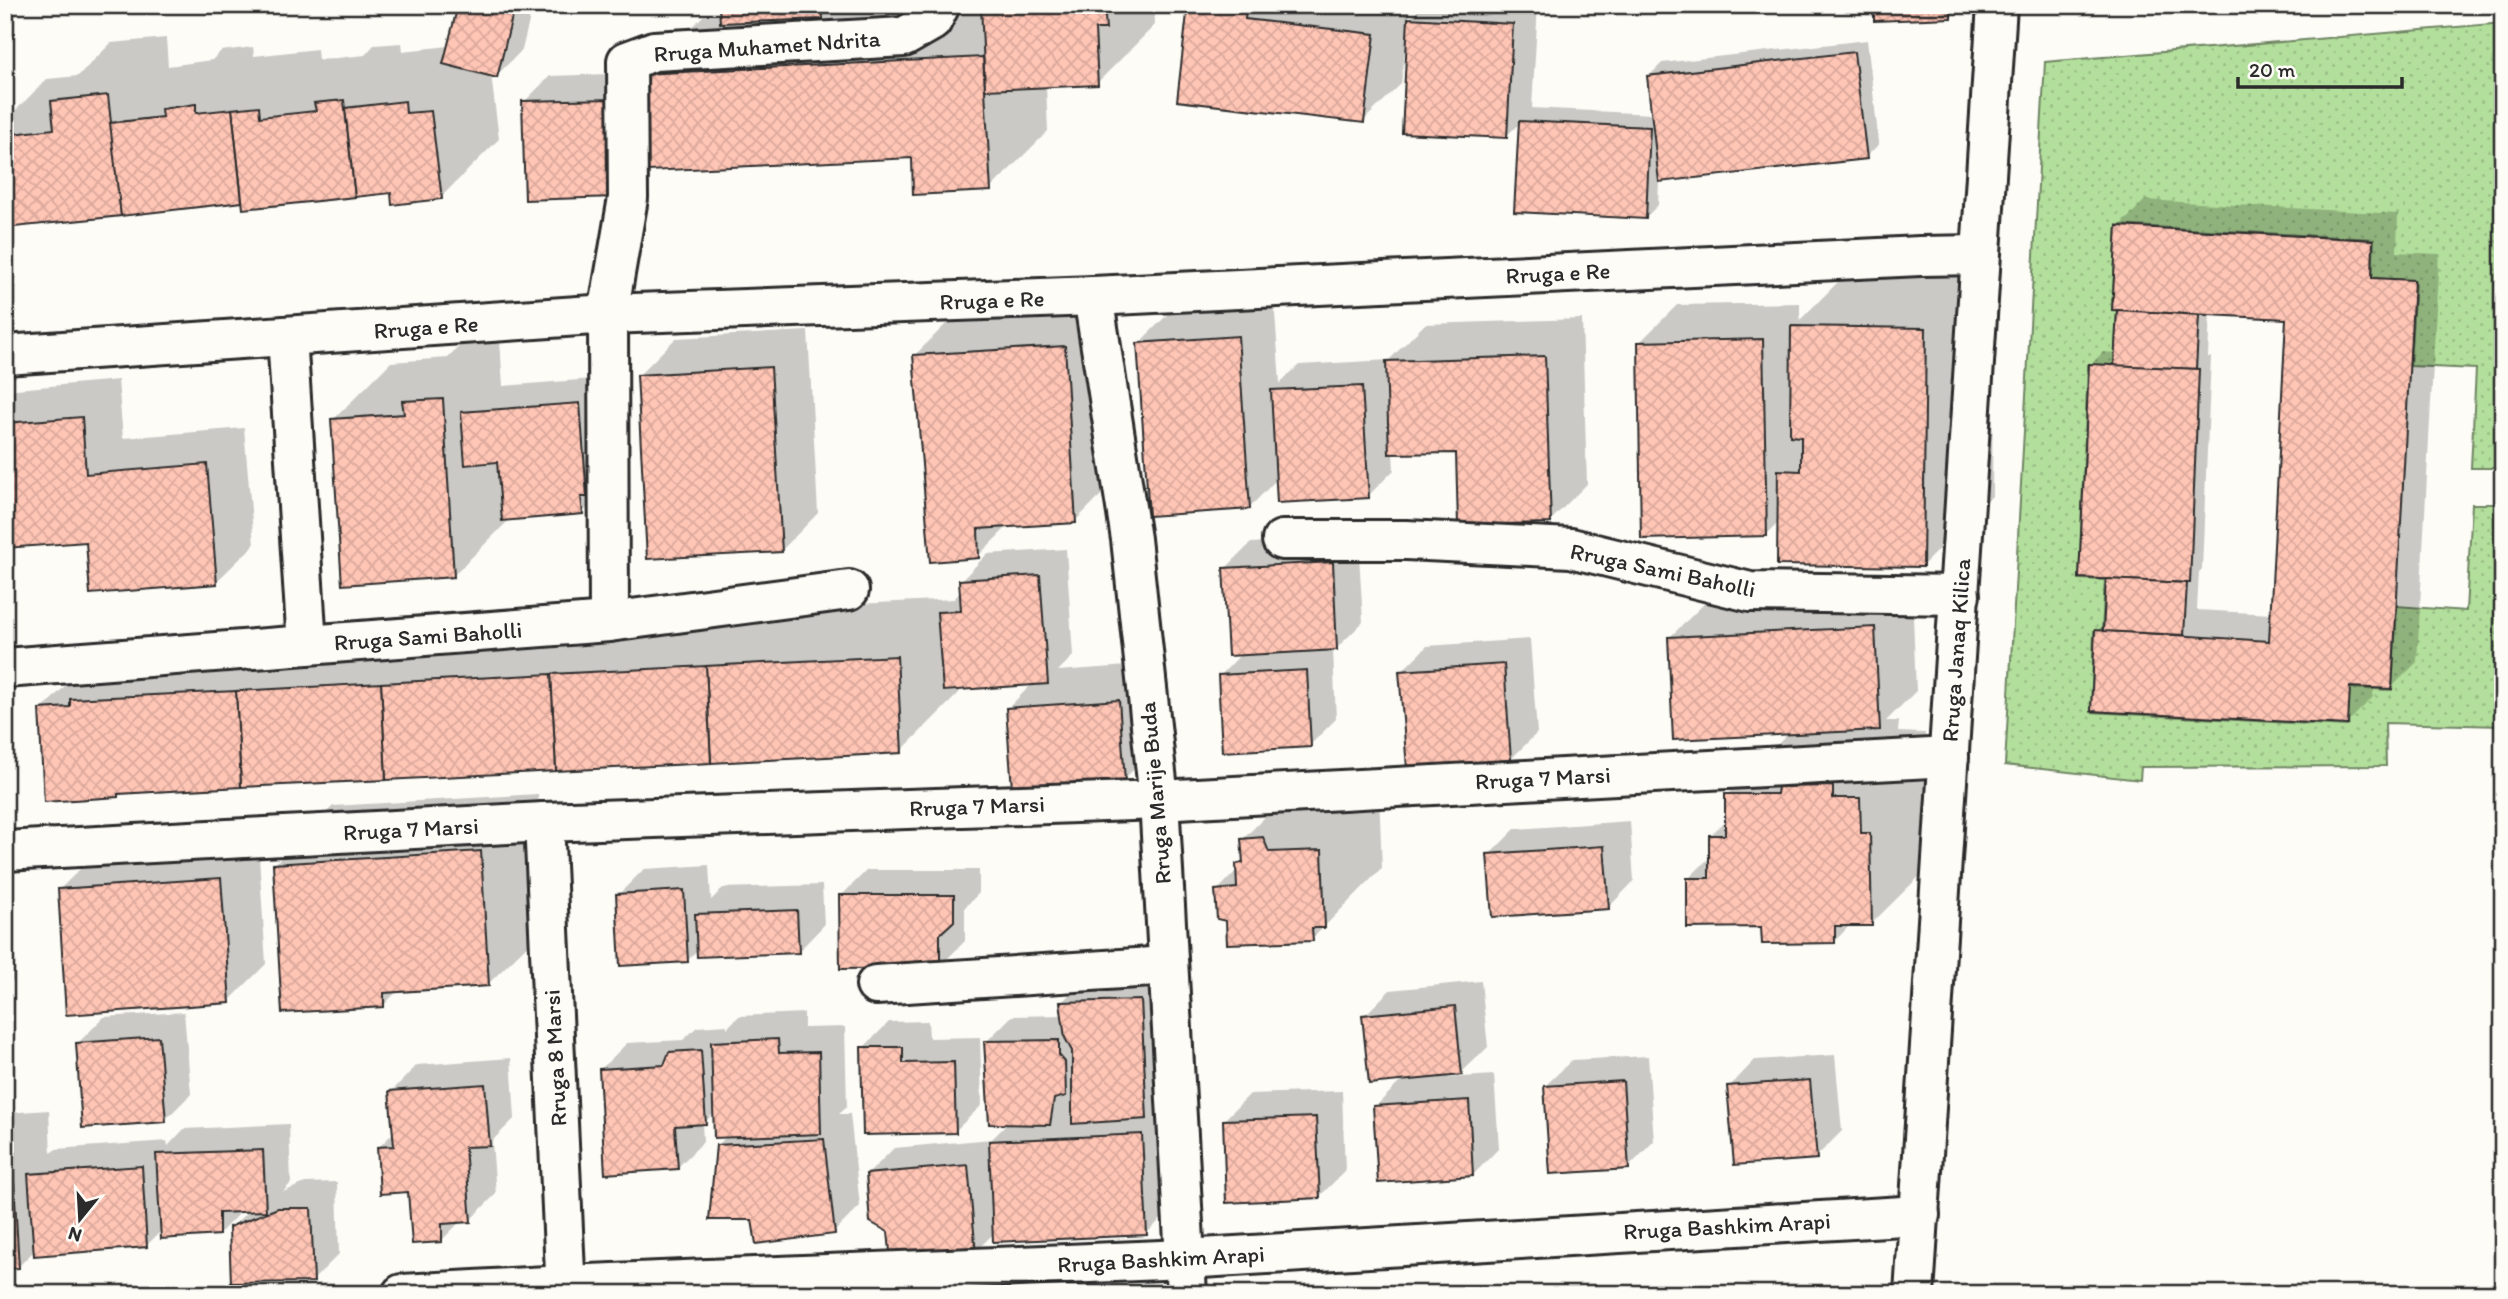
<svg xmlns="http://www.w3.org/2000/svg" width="2508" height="1299" viewBox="0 0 2508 1299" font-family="Itim,sans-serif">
	<defs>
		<pattern id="garden-dots" width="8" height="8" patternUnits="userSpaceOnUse" patternTransform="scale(1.75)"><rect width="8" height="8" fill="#b3df9c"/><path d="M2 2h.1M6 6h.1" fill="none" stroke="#9ac087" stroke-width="1.8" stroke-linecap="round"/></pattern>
		<pattern id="building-cross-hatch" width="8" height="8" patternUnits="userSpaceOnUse" patternTransform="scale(1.75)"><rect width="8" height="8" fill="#ffc5b5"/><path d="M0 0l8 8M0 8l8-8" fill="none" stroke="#dba99c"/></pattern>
	</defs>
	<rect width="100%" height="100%" fill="#fdfcf7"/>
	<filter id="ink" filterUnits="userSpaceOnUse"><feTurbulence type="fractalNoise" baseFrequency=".0143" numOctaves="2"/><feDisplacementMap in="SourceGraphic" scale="14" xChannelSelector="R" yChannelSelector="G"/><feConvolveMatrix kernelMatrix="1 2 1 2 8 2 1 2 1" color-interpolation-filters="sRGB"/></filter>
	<g filter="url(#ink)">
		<polygon fill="url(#garden-dots)" stroke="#6f8564" stroke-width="2" points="2503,23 2503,468 2471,468 2476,369 2410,366 2415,281 2372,278 2374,239 2117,225 2112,310 2117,310 2114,365 2088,365 2079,579 2105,580 2102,631 2094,631 2091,712 2347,726 2349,688 2392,690 2397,606 2466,611 2472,504 2503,504 2503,726 2385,723 2386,766 2141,767 2140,780 2005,765 2045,62"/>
		<g fill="#0003" fill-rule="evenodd">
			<polygon points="459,5 533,5 522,50 496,76 491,74 499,139 441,197 393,191 244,207 244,200 5,227 5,121 47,79 78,76 111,43 166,38 168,66 212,60 221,51 253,47 254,56 317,49 318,60 365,55 374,45 402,43 403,51 449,46"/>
			<polygon points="721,5 834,5 830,10 928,5 1154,5 1155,25 1097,83 1046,86 1048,131 990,189 913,156 644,75 703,16 721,16"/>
			<polygon points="1190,5 1410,5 1409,20 1423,5 1538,5 1532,108 1653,114 1649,76 1662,63 1867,40 1879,144 1866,157 1659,181 1658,205 1645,218 1521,122 1506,136 1408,51 1405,51 1401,84 1363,121"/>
			<polygon points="1875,5 1962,5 1951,17"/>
			<polygon points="637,73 640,170 524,102 550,76"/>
			<path d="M2145,200l253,14 -1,38 42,2 -22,408 -26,26 -17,-1 -1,10 -26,26 -250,-92 8,-8 3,-45 -18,-213 13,-13 14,1 2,-126zM2210,313l78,5 -16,296 -75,-4 2,-38 3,-3 9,-212h-3z"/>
			<polygon points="1862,258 1994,259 1992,496 1923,565 1779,522 1766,535 1640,342 1677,305 1800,303 1800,320"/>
			<polygon points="1274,299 1280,383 1299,365 1389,360 1425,324 1582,319 1587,484 1550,521 1458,451 1393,452 1394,470 1368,496 1277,479 1249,508 1138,344 1176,306"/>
			<polygon points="1102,309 1112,484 1075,521 1009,525 978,556 915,355 952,318"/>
			<polygon points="808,331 818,513 781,551 639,375 676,338"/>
			<polygon points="500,341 503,386 605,378 608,487 582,513 511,518 453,576 333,420 391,362 448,358 462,343"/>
			<polygon points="118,380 123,438 244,428 254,545 216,582 88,540 5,547 5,390"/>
			<polygon points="1358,537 1363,622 1337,648 1333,649 1336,719 1310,745 1220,676 1242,653 1225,569 1251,543"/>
			<polygon points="1066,549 1073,656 1058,671 1155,664 1162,742 1124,779 1007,709 1033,683 959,688 959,693 901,751 122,792 118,796 41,710 99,652 130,642 954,599 961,591 961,581 987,554"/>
			<polygon points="1912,591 1916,691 1886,721 1899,721 1898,732 1925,733 1926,767 1936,768 1938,858 1871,924 1851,924 1835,941 1763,925 1688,879 1711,856 1710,836 1727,819 1727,795 1789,733 1670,637 1708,600"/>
			<polygon points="1530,639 1537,733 1511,759 1401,672 1427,646"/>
			<polygon points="1301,781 1379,792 1382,868 1312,939 1228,920 1217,891 1238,869 1238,865 1244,858 1243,839"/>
			<polygon points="538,794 547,926 488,984 398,990 384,1005 274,865 333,806"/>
			<polygon points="1630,821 1634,881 1608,908 1489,855 1515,829"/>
			<polygon points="258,841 266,964 229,1001 59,890 97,852"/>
			<polygon points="709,865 711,900 723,888 822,885 824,925 798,952 698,949 687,961 618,895 644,869"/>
			<polygon points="867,870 979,870 979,893 965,907 965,941 939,967 841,896"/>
			<polygon points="5,903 8,903 14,980 5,988"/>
			<polygon points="1166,975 1184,1196 1146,1234 995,1232 975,1252 890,1231 868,1174 894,1148 992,1139 1009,1122 986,1042 1012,1016 1063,1015 1062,1002 1088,976"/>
			<polygon points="1481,981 1488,1047 1461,1073 1448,1074 1448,1078 1494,1075 1499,1148 1473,1175 1375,1107 1403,1079 1364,1016 1390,990"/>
			<polygon points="184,1012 191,1094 165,1120 78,1043 104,1017"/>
			<polygon points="804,1013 804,1028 845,1027 847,1107 839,1114 850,1114 860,1206 834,1232 754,1219 717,1146 727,1136 715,1112 705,1122 702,1122 703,1142 677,1168 601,1069 627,1043 683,1040 697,1027 727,1025 727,1028 739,1016"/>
			<polygon points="928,1021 929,1038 980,1037 982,1105 955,1131 863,1048 889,1022"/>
			<polygon points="1835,1055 1842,1131 1816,1157 1729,1087 1755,1060"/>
			<polygon points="1648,1056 1654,1141 1628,1168 1545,1086 1572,1060"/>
			<polygon points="511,1058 515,1118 492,1141 496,1194 470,1220 461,1221 442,1240 378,1148 394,1132 391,1092 417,1065"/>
			<polygon points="1342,1091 1345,1171 1319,1197 1224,1120 1250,1094"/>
			<polygon points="49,1110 51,1153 56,1149 167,1141 168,1146 184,1129 289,1124 291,1183 283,1192 305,1183 337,1182 339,1254 313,1280 231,1228 249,1210 242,1210 219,1234 162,1230 146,1246 35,1250 18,1267 5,1267 5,1113"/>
		</g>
		<g fill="url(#building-cross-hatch)" stroke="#2b2b2b" stroke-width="2">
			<polygon points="458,5 515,5 497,78 443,64"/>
			<polygon points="719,5 822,5 823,19 720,23"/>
			<polygon points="981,5 1104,5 1106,29 1095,29 1098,85 985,90"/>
			<polygon points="1188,5 1247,5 1245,19 1375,34 1364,123 1177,101"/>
			<polygon points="1874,5 1951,5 1951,18 1874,21"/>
			<polygon points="1408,18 1513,24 1507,138 1402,133"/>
			<polygon points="1854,52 1867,159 1659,182 1647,76"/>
			<polygon points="983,57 991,191 913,195 912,158 648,171 642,74"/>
			<polygon points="108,95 121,216 5,228 5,135 54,129 51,101"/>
			<polygon points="612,99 615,197 525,200 522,101"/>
			<polygon points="344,100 355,197 243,209 232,109 259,106 260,117 316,111 314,103"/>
			<polygon points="405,101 406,113 431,111 442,199 392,205 391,193 355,197 345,108"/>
			<polygon points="196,104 196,113 232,109 242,202 121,216 110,123 162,117 161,109"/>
			<polygon points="1519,121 1650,127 1646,219 1514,212"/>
			<polygon points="2117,226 2373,240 2372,278 2414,280 2392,689 2350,687 2348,725 2091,711 2095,630 2269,641 2286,319 2112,310"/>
			<polygon points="2117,310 2199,315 2196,369 2114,366"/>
			<polygon points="1791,326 1926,328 1923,567 1777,565 1778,470 1801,471 1801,437 1790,436"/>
			<polygon points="1238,336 1250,509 1149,516 1137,343"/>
			<polygon points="1763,339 1767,536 1641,539 1638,342"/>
			<polygon points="1065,346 1076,523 978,529 979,558 930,562 913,355"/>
			<polygon points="1545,356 1551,523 1458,525 1456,453 1389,454 1386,361"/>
			<polygon points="2089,364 2199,369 2190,583 2079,578"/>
			<polygon points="771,367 782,552 647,559 637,375"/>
			<polygon points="1362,386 1369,498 1277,503 1271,390"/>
			<polygon points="443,399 454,577 342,585 331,419 404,414 402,401"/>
			<polygon points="580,403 587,497 581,497 583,514 502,521 497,462 465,465 461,412"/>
			<polygon points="82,417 86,474 207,464 217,584 90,594 86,542 5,548 5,423"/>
			<polygon points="1333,562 1337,650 1228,656 1223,568"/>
			<polygon points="1040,575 1048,684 943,691 937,612 961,611 959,580"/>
			<polygon points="2106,579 2187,583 2184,635 2103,631"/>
			<polygon points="1875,627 1880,730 1673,740 1668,637"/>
			<polygon points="897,656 902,753 711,763 706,666"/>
			<polygon points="1504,664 1511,760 1407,768 1399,671"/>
			<polygon points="706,666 711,763 556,771 551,674"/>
			<polygon points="1307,670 1311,747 1222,752 1218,675"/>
			<polygon points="551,674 556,771 386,780 381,683"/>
			<polygon points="381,683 386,780 241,787 236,691"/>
			<polygon points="236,691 241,787 118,794 118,797 44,802 39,709 70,707 70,699"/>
			<polygon points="1119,700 1125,781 1012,789 1006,708"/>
			<polygon points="1833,786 1833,798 1860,798 1861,833 1870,833 1872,926 1835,926 1835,943 1762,944 1761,927 1687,928 1687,878 1709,878 1709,835 1725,835 1725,794 1777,794 1778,787"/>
			<polygon points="1263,837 1269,852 1322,850 1325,928 1312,928 1313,941 1227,944 1226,921 1217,919 1215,890 1237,888 1236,864 1243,863 1241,839"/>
			<polygon points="1604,846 1609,909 1492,917 1487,854"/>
			<polygon points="481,851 489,986 384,993 384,1007 282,1013 273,864"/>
			<polygon points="221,878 230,1003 66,1015 58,889"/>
			<polygon points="684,890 688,962 620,966 616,894"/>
			<polygon points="839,895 954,895 954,921 940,934 940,968 840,969"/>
			<polygon points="797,910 799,953 697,957 695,914"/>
			<polygon points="1141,1000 1147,1119 1072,1124 1072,1051 1065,1038 1060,1002"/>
			<polygon points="1455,1006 1462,1075 1369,1084 1362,1015"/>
			<polygon points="159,1037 166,1122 82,1128 76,1043"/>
			<polygon points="778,1039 779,1053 819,1052 821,1134 714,1138 711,1042"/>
			<polygon points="1059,1040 1059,1055 1065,1062 1066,1096 1054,1099 1050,1125 989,1124 984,1041"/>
			<polygon points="861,1047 903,1047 903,1063 954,1062 956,1133 863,1135"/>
			<polygon points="701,1050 706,1124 675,1126 678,1169 605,1174 599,1069 664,1065 669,1052"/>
			<polygon points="1810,1080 1817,1159 1734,1165 1727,1086"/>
			<polygon points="1623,1081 1629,1169 1550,1174 1544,1086"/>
			<polygon points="485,1084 490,1146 465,1147 471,1222 442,1224 442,1242 412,1244 408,1192 380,1194 377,1147 394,1146 389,1091"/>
			<polygon points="1469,1100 1473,1176 1378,1183 1373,1106"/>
			<polygon points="1316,1117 1320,1198 1226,1203 1223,1120"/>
			<polygon points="1142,1134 1147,1235 993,1242 989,1141"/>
			<polygon points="824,1139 835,1234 756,1244 752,1220 709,1220 716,1145"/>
			<polygon points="5,1147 12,1147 19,1268 5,1269"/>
			<polygon points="263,1150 266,1211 219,1213 219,1235 161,1239 156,1154"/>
			<polygon points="968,1165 976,1254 891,1261 888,1232 870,1222 866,1174"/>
			<polygon points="142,1166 147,1247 34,1256 28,1174"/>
			<polygon points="278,1208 311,1208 314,1282 231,1283 229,1227"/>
		</g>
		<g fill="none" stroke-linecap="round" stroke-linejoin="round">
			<g stroke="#2b2b2b" stroke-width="44">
				<g id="minor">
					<polyline points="1093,296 1131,539 1159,800 1187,1294"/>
					<polyline points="287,336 307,645"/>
					<polyline points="1282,540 1406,540 1571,548 1750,592 1960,595"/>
					<polyline points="609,622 608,314 628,198 627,61 654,51 904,37 932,21 940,5"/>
					<polyline points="5,668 609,622 849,590"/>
					<polyline points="544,822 566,1294"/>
					<polyline points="5,851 544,822 1159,800 1949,757"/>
					<polyline points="876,985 1167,966"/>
					<polyline points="402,1294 566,1285 1185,1259 1920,1215"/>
				</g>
			</g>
			<g stroke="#2b2b2b" stroke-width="44">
				<g id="tertiary">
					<polyline points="5,355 608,314 1093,296 1920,256 1979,255"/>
					<polyline points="1914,1294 1997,5"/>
				</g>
			</g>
			<use href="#minor" stroke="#fdfcf7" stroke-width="38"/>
			<use href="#tertiary" stroke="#fdfcf7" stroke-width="38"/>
		</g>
	</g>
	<g text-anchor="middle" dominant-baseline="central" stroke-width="5" stroke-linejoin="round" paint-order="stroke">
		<g font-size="23" fill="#2b2b2b" stroke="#fdfcf7">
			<text transform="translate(767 46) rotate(-4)">Rruga Muhamet Ndrita</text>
			<text transform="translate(1558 273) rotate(-3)">Rruga e Re</text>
			<text transform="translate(992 300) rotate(-2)">Rruga e Re</text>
			<text transform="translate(426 327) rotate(-4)">Rruga e Re</text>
			<text transform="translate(1663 570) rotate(12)">Rruga Sami Baholli</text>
			<text transform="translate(428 636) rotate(-4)">Rruga Sami Baholli</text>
			<text transform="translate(1956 650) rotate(-86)">Rruga Janaq Kilica</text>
			<text transform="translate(1543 778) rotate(-3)">Rruga 7 Marsi</text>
			<text transform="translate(1155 793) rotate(-95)">Rruga Marije Buda</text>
			<text transform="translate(977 806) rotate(-2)">Rruga 7 Marsi</text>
			<text transform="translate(411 829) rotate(-3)">Rruga 7 Marsi</text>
			<text transform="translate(555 1058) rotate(-93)">Rruga 8 Marsi</text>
			<text transform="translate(1727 1226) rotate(-3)">Rruga Bashkim Arapi</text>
			<text transform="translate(1161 1259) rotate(-3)">Rruga Bashkim Arapi</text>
		</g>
	</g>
	<rect width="2508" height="1299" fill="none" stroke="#fdfcf7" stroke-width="28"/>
	<rect x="14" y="14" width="2480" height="1271" fill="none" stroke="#2b2b2b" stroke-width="2.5" filter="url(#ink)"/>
	<g transform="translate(80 1219) rotate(198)" stroke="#fdfcf7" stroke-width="5" paint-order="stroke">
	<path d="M0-5L12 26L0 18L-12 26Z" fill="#2b2b2b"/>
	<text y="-10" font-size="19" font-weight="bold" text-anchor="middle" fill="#2b2b2b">N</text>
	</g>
	<path d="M2238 77v10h164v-10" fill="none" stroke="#2b2b2b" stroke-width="3.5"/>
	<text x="2249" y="77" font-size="21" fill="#2b2b2b" stroke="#fdfcf7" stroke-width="5" paint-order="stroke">20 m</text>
</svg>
